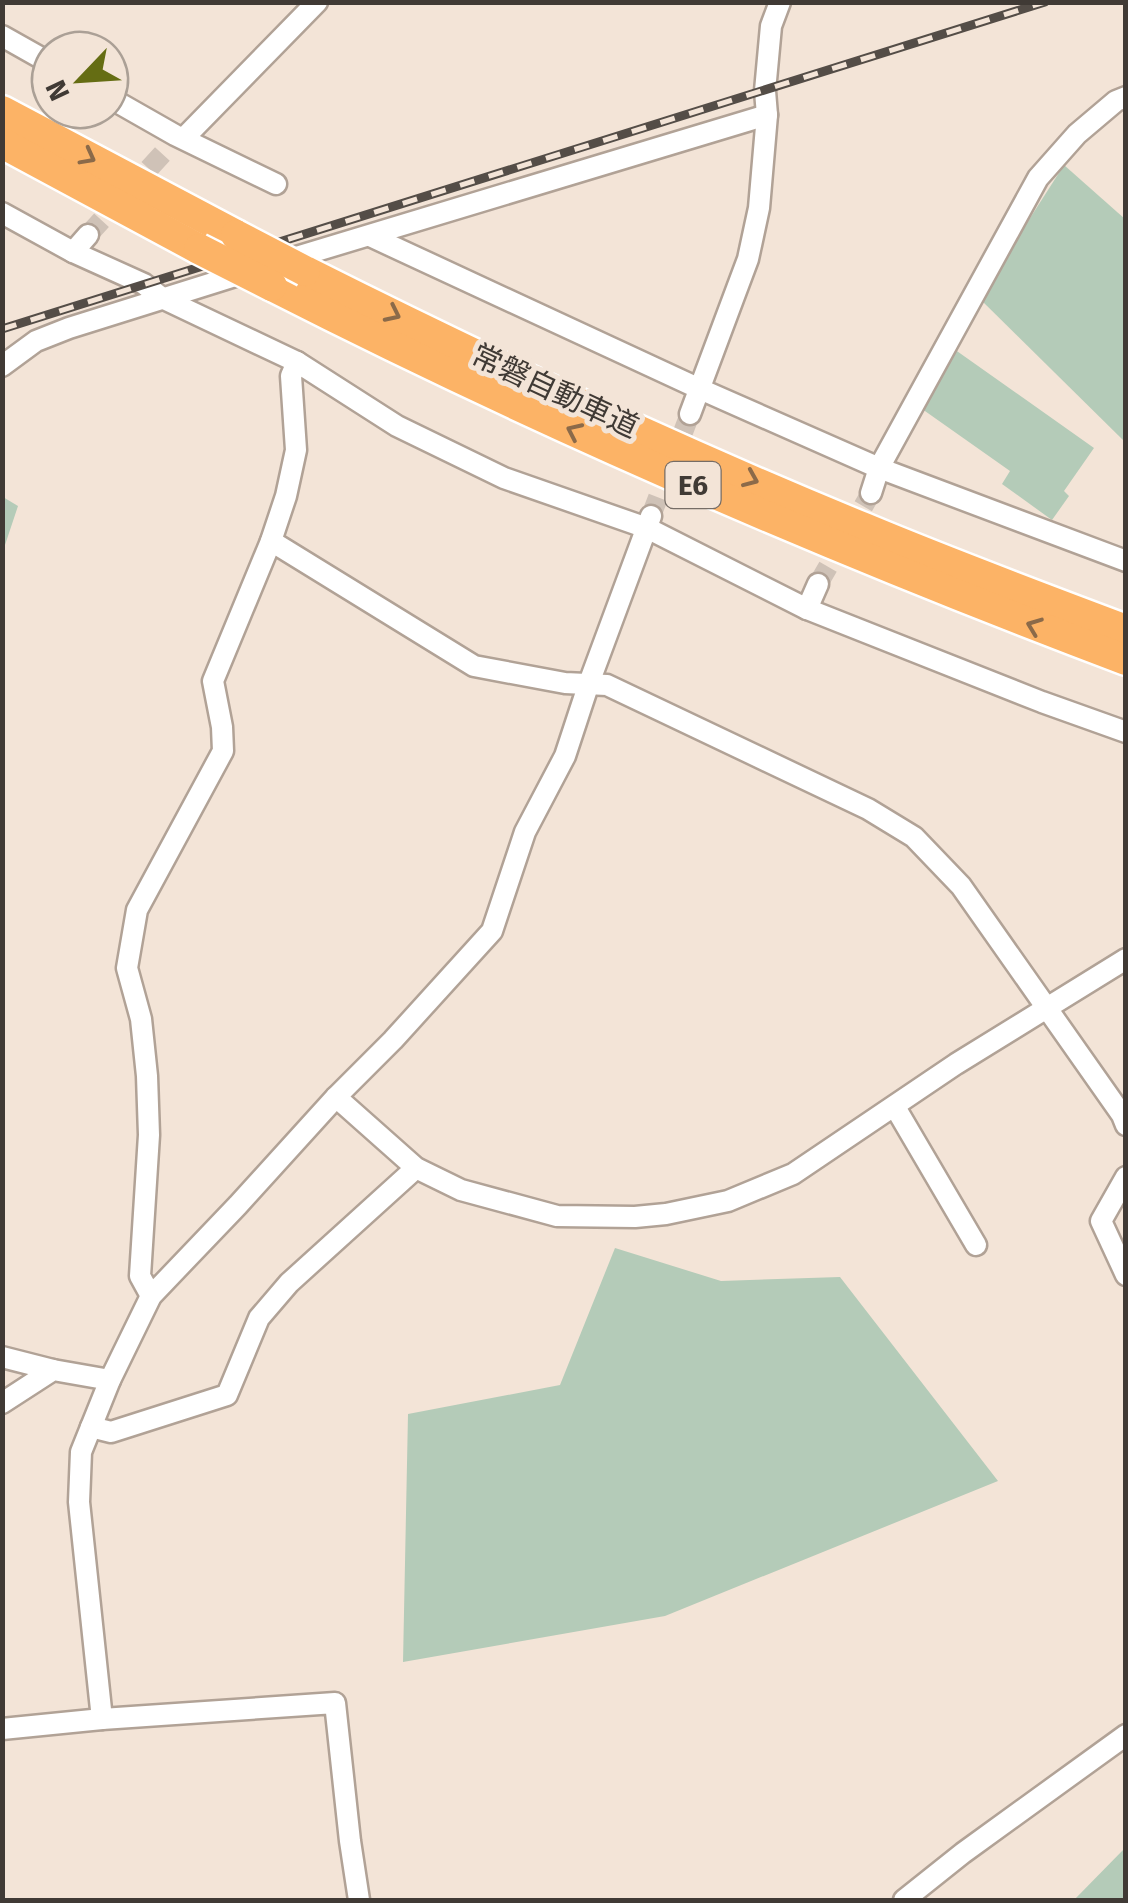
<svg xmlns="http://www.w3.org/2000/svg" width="1128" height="1903" viewBox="0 0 1128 1903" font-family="'Fira Sans','Noto Sans JP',sans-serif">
	<rect width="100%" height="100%" fill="#f3e4d7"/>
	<g fill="#b4cbb8">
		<polygon points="1064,165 1125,219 1125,442 979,298"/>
		<polygon points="954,349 1094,448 1064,491 1069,496 1052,520 1002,484 1010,471 915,404"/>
		<polygon points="3,497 18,506 3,551"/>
		<polygon points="615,1248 721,1281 840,1277 998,1481 665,1616 403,1662 408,1414 560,1385"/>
		<polygon points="1124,1849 1125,1900 1074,1900"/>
	</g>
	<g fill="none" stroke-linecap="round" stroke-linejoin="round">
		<g stroke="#cfc2b7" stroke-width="20" stroke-dasharray="20 10" stroke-linecap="butt">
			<polyline points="88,235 166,150"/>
			<polyline points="651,516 690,414"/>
			<polyline points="818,584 871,493"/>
		</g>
		<g stroke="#b1a296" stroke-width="25">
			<g id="minor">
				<polyline points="2,36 50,63"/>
				<polyline points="110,98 175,135 276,184"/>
				<polyline points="184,138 317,2"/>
				<polyline points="2,213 73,252 144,284 162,298 297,362 397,426 504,478 647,528 807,609 1042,702 1126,732"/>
				<polyline points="370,236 700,389 879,468 1126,561"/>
				<polyline points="73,252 88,235"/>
				<polyline points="283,261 767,115"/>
				<polyline points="2,366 36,341 69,328 251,271"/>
				<polyline points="690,414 748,259 759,208 767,115 765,91 771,26 780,2"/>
				<polyline points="871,493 879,468 1038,178 1077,134 1116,101 1126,97"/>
				<polyline points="271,541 474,666 565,683 607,685 868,809 914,837 961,886 1122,1115 1126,1125"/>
				<polyline points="807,609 818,584"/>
				<polyline points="336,1097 416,1168 461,1190 557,1216 635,1217 666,1214 728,1201 793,1174 956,1064 1126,959"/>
				<polyline points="895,1107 976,1245"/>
				<polyline points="1126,1177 1101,1221 1126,1275"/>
				<polyline points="151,1296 140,1276 149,1135 147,1076 141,1019 127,968 137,910 223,751 222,727 213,681 271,541 286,496 296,450 291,376 297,362"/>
				<polyline points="2,1357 53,1370"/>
				<polyline points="2,1403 53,1370 110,1380"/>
				<polyline points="91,1427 111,1432 227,1395 259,1318 289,1283 416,1168"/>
				<polyline points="102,1719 79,1502 81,1452 110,1380 151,1296 238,1205 336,1097 393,1040 492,931 525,832 565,756 589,683 651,516"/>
				<polyline points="2,1729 102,1719 335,1703 350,1841 359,1900"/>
				<polyline points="904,1900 963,1853 1126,1735"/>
			</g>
		</g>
		<g stroke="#fff" stroke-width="35">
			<g id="highway">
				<polyline points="2,111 236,235"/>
				<polyline points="2,143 199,249"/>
				<path d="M305,271c183,92 369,179 559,257 86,36 174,69 262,102"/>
				<path d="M272,286c277,141 563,264 854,374"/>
			</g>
		</g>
		<use href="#minor" stroke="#fff" stroke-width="20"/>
		<use href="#highway" stroke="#fcb366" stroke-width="30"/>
		<g stroke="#544d47" stroke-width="9">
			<polyline id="rail" points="2,329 1045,2"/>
		</g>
		<use href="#rail" stroke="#f3e4d7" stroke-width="5" stroke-dasharray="15" stroke-linecap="butt"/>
		<g stroke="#fff" stroke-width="35" stroke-linecap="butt">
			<g id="highway-bridge">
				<polyline points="236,235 305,271"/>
				<polyline points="199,249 272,286"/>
			</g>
		</g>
		<use href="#highway-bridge" stroke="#fcb366" stroke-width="30"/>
	</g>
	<defs><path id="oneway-chevron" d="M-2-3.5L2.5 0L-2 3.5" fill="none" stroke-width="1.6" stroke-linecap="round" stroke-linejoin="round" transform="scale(2.5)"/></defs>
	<g stroke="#8b6a49">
		<use href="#oneway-chevron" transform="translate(88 157) rotate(28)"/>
		<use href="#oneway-chevron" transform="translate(393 314) rotate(26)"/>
		<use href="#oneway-chevron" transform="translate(574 431) rotate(-155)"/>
		<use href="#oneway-chevron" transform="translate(751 479) rotate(23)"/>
		<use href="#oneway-chevron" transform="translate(1034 626) rotate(-159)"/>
	</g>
	<g text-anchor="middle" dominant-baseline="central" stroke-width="10" stroke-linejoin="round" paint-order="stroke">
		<rect fill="#f3e4d7" stroke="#766d66" stroke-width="2.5" x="665.5" y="462" width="55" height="46" rx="8"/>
		<g font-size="28" font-weight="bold" fill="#403a35">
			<text x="693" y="485">E6</text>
		</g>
		<g font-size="30" fill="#403a35" stroke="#f3e4d7">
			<text transform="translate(555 391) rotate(25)">常磐自動車道</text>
		</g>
	</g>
	<rect width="1128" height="1903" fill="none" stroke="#403a35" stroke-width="10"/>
	<g transform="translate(80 80) rotate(245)"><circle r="48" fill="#f3e4d7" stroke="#aba096" stroke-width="2.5"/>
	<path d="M0-8L18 38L0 25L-18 38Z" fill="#656d13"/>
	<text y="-15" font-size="28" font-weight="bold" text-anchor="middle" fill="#403a35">N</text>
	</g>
</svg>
